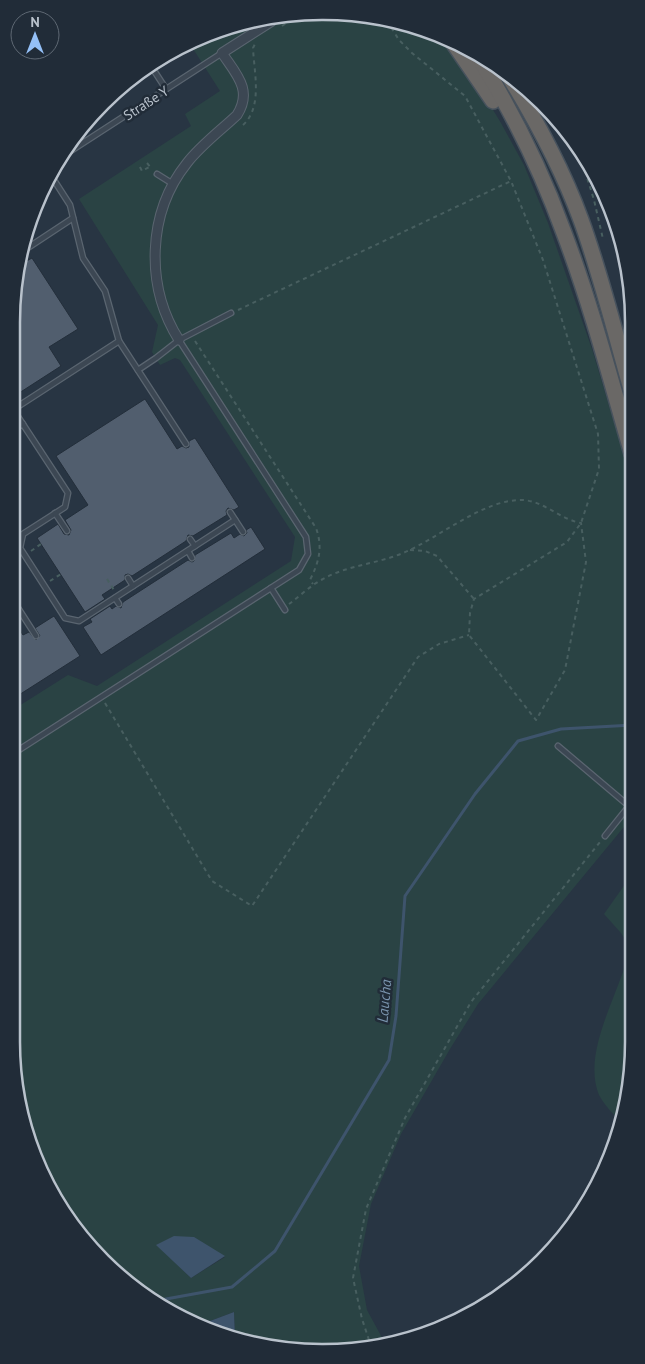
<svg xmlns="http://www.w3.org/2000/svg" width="645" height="1364" viewBox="0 0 645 1364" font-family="'PT Sans',sans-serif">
	<rect width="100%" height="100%" fill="#283543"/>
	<g fill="#2a4344" fill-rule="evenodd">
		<path d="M323,11l119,24 31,42 28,46 23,42 24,58 44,126 40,133 1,334 -155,188 -28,45 -49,85 -30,70 -12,62 8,44 18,33 -22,7 -102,-3 -26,-10 -1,-25 -32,12 -35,-13 -91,-80 -48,-89 -17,-100v-306l9,-8 -9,-17 57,-36 29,11 194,-125 4,-24 -115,-177 -5,-2 -15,7 -8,-13 6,-27 -79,-126 112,-73 -6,-12 35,-23 -30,-47 14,-9zM157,1245l68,12 -34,21z"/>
		<path d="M633,873l1,169 -16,77c-6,-6 -15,-16 -19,-24 -18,-45 22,-102 31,-148l-9,-14 -17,-19z"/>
	</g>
	<g fill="#3e546c">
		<polygon points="174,1236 194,1237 225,1256 191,1278 156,1245"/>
		<polygon points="234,1312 235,1337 202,1324"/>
	</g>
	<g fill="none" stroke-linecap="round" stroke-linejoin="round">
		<polyline stroke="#3e546c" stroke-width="3" points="155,1301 232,1287 275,1251 389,1060 396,1016 405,896 475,794 518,741 561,729 633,725"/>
	</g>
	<g fill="#515e6e" stroke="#232e3a">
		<polygon points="32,258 78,329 49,347 61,366 16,395 11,387 11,322 23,263"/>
		<polygon points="145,399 177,449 182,446 186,448 189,447 189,441 195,438 239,507 234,510 228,508 226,511 227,515 193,536 188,535 186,541 132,576 128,574 125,575 125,580 102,595 105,599 85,612 37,538 58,524 64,534 69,535 71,530 65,520 88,505 56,456"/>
		<polygon points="251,527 265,549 101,655 83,627 92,622 90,619 110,606 112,609 116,606 121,608 123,602 188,560 192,562 194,561 195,555 231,533 234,538 240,534 244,536 247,533 246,530"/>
		<polygon points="54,616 80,656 11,700 11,617 23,635 29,632 36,640 40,636 35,628"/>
	</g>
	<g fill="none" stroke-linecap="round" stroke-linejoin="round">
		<g stroke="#5a6570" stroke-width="7">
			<g id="service">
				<polyline points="153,69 166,89"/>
				<polyline points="69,152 222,53"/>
				<polyline points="157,174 173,184"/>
				<polyline points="52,177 70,205 83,258 105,291 119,341 186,444"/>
				<polyline points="26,249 73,218"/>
				<polyline points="138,370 156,358 179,340 231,313"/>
				<polyline points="11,406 68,493 65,507 23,534 20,548 65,618 79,621 235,520"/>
				<polyline points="14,409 119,341"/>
				<polyline points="11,431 23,424"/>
				<polyline points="230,512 243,532"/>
				<polyline points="55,513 67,531"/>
				<polyline points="190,539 195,546"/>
				<polyline points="188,551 192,558"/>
				<polyline points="128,578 133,586"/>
				<polyline points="271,588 285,610"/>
				<polyline points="11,597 36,636"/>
				<polyline points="115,598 119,604"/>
				<polyline points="558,746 629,806"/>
				<polyline points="11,755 299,570 308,554 306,537 179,340"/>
				<polyline points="605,836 633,801"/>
			</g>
		</g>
		<g stroke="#5a6570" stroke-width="11">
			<path id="minor" d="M179,340c-34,-54 -32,-127 8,-177 14,-18 33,-32 50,-48 16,-25 -1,-41 -15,-62l50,-32"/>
		</g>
		<g stroke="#47525d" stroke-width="18">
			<g id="trunk">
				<polyline points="452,41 493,101"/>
				<path d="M478,56c34,55 64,116 86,177 27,71 47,148 68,221"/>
				<path d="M507,73c29,47 55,95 74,147 20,55 34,113 50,169"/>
			</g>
		</g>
		<g stroke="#485f60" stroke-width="2" stroke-dasharray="4 4" stroke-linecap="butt">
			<polyline points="282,26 296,16"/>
			<path d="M243,125c20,-18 11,-53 10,-77l2,-4"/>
			<polyline points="578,148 594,200 603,239"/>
			<polyline points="147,163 152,169"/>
			<polyline points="140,167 142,171 149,167"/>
			<polyline points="238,310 511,181"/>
			<path d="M195,341l121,187c7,19 3,34 -6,52l3,4"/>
			<polyline points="410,550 425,551 437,556 474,599"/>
			<polyline points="31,551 41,544"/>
			<polyline points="107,579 114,590"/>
			<polyline points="50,581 61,574"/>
			<path d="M289,604c11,-8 22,-19 34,-25 25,-14 54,-15 80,-26 36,-15 79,-53 118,-53 22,0 38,19 60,23l5,39 -21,108 -29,50 -67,-85 1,-22 4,-14 93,-57 14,-19 18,-54 -1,-35 -55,-174 -32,-79 -46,-85 -53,-43 -13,-13 -10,-16"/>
			<polyline points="105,703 212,881 252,906 418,657 439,644 469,635"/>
			<polyline points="373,1347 369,1340 362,1319 353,1278 366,1209 405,1118 471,1002 600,842"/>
			<polyline points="368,1348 369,1340"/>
		</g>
		<use href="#service" stroke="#3c4753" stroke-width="4.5"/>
		<use href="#minor" stroke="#3c4753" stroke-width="9"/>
		<use href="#trunk" stroke="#6a6866" stroke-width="15"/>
	</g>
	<g text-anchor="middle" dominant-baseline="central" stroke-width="5" stroke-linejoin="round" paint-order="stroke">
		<g font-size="14" fill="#b9c2cc" stroke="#212c38">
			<text transform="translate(146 103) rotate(-33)">Straße Y</text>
		</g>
		<g font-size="15" font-style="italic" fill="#7a94ae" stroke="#212c38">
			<text transform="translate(384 1001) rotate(-85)">Laucha</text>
		</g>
	</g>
	<path d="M0 0H645V1364H0ZM322 20H323A302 302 0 0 1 625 322V1042A302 302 0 0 1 323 1344H322A302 302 0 0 1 20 1042V322A302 302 0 0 1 322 20Z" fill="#212c38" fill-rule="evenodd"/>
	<path fill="none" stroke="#b9c2cc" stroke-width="2.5" d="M322 20H323A302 302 0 0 1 625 322V1042A302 302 0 0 1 323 1344H322A302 302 0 0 1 20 1042V322A302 302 0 0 1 322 20Z"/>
	<g transform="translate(35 35)"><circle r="24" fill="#212c38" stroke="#5e6873"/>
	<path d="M0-4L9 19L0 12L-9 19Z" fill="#94c0f7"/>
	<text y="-8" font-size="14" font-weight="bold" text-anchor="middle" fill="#b9c2cc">N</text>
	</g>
</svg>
